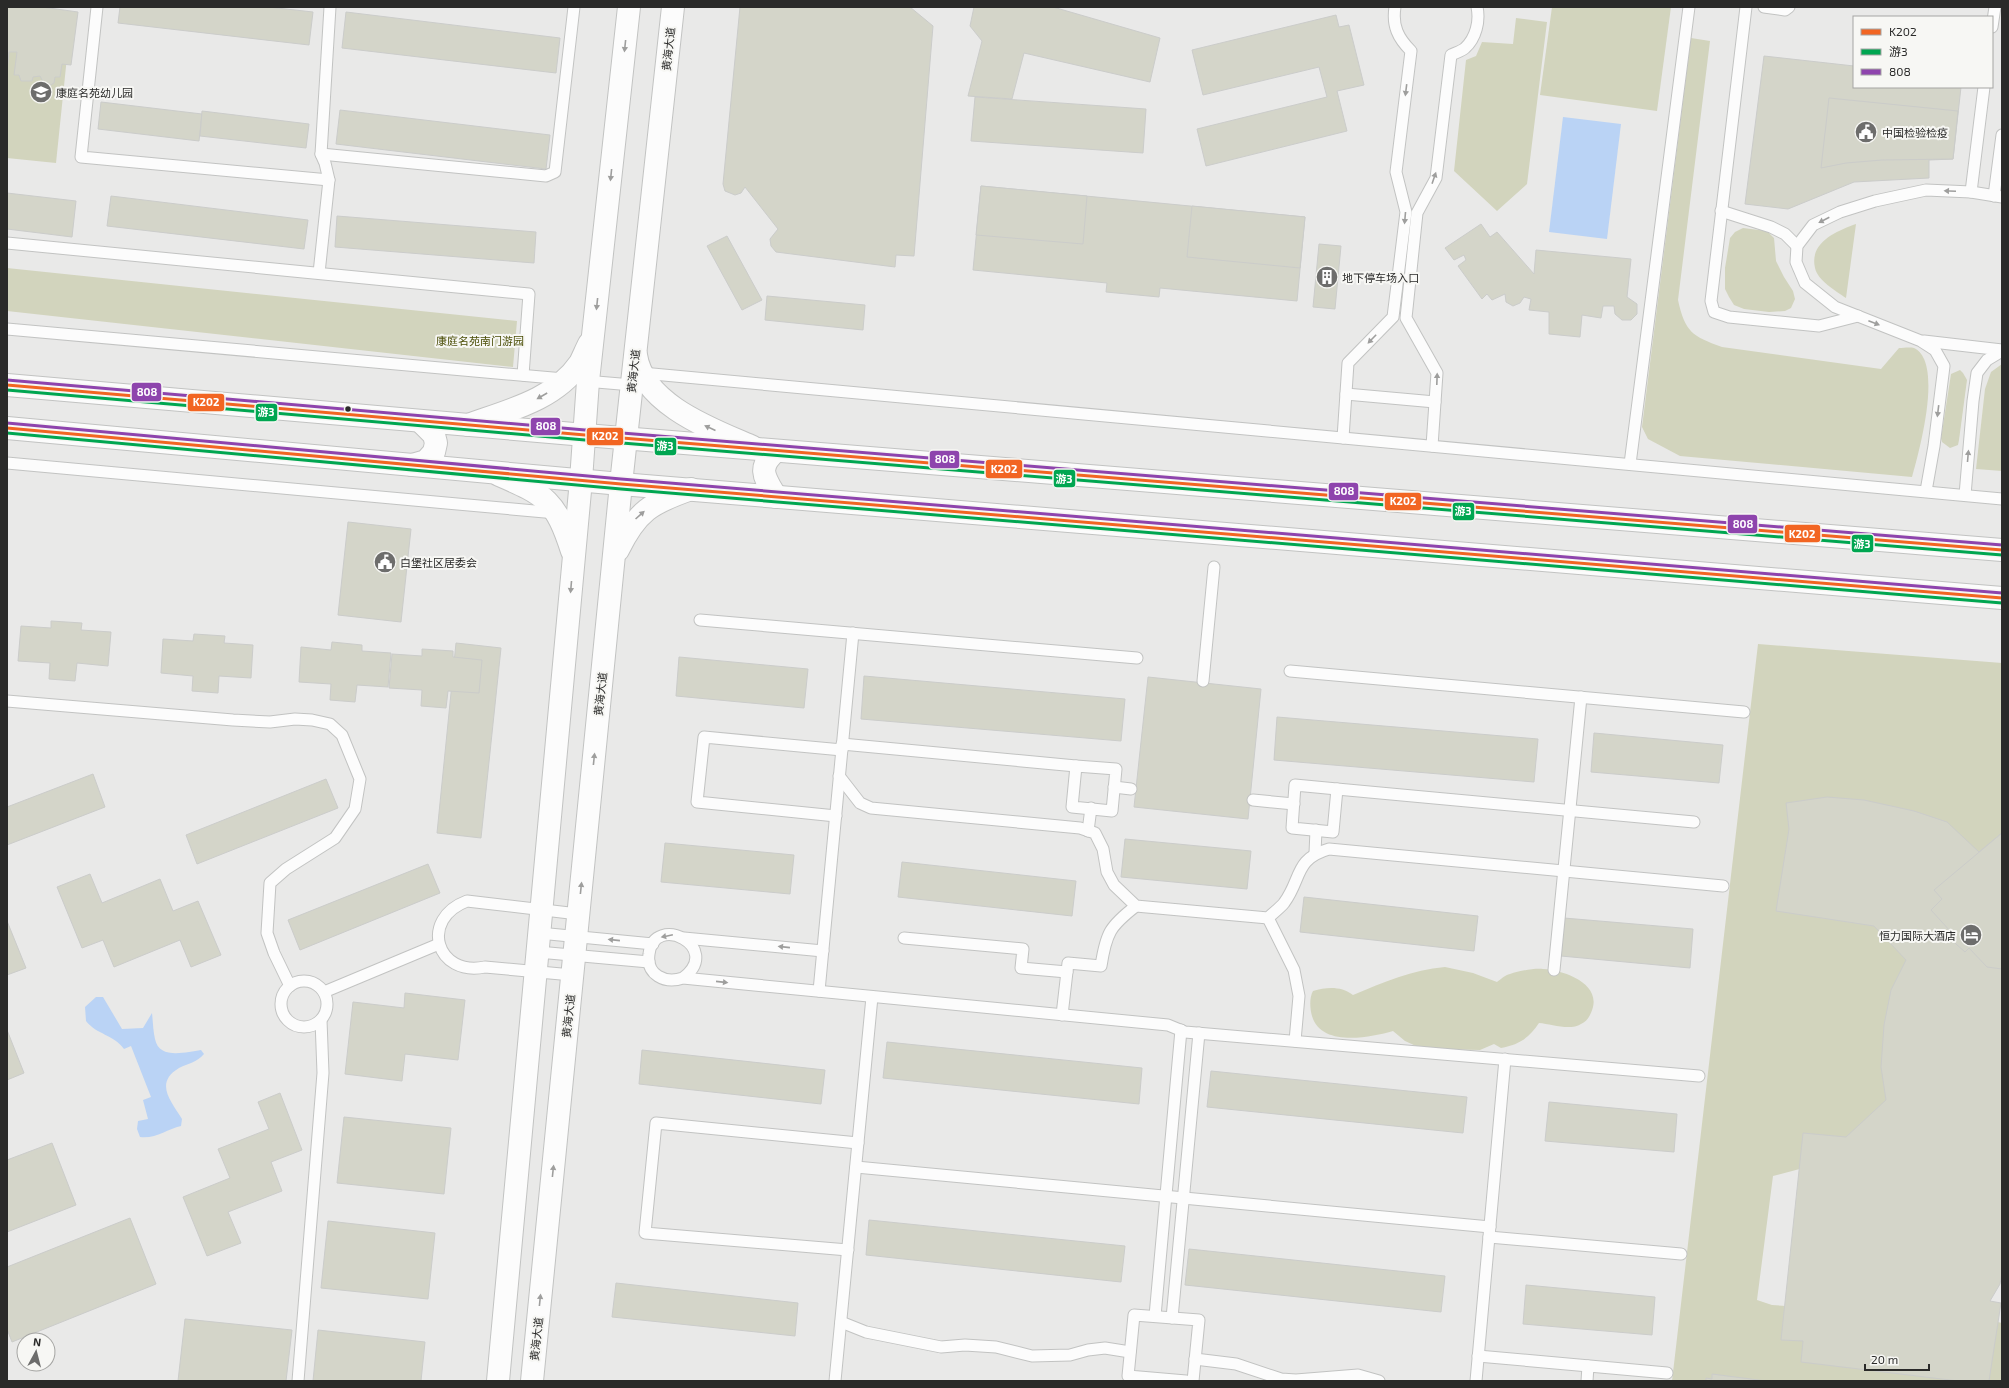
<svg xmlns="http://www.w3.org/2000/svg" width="2009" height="1388" viewBox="0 0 2009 1388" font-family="'Exo 2','Noto Sans SC',sans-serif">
	<rect width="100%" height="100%" fill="#e9e9e8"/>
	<g fill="#d2d4bd">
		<polygon points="1552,7 1671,7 1657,111 1540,95"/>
		<polygon points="1516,18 1547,22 1527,184 1497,211 1454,171 1466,60 1476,56 1482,42 1513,44"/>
		<path d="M1691,38l19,3 -32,259c7,32 14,36 44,47l159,22 18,-21c4,0 11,-1 15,0 30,14 5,104 -2,129l-232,-21 -32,-17 -6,-12z"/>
		<polygon points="7,51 67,57 56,163 7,158"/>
		<path d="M1856,224l-10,74c-10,-7 -28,-17 -31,-30 -6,-26 22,-37 41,-44z"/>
		<polygon points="1743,228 1767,231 1774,238 1776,261 1784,277 1793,291 1795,299 1791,308 1785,311 1769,312 1744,309 1734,305 1729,297 1725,289 1725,268 1730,238 1735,232"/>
		<polygon points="7,268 517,321 513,367 7,311"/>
		<polygon points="2002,364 2002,471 1976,469 1985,389 1991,372"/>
		<polygon points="1960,370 1963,373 1967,380 1959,440 1958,445 1950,448 1942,442 1941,438 1951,374"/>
		<polygon points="1758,644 2002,663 2002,968 1875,1149 1773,1176 1757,1300 1772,1305 1985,1319 2002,1323 2002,1381 1672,1381"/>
		<path d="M1445,967l28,6 24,9c4,-3 8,-7 13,-8 9,-3 24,-6 33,-5 19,1 56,13 50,38 -2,7 -5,14 -12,17 -11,7 -30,0 -42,-1 -10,15 -20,22 -38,25l-7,-4 -14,6 -43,-1 -21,-3 -11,-5 -12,-10c-24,7 -72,16 -81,-15 -2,-7 -3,-18 1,-25 14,-4 28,-5 40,4 31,-13 59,-25 92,-28z"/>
	</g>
	<g fill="#bad3f5">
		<polygon points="1563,117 1621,124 1607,239 1549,232"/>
		<path d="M96,997h7l19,32 21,-1 9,-15c1,9 1,17 3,26 4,21 31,13 46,11l3,4c-8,9 -15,9 -25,14 -25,15 -8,33 3,51l-1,7c-14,3 -25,13 -41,11l-3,-8 1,-8 10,-2 -5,-19 8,-3 -20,-51 -7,3c-11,-15 -27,-14 -38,-28l-1,-14z"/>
	</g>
	<g fill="#d4d5c9" stroke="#cbccca">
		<polygon points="7,7 42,7 78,12 71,65 62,64 60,77 55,77 54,83 49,86 44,84 40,76 33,77 32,81 21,81 19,75 14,75 17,52 9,52 7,71"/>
		<polygon points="120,7 268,7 313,12 309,45 118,23"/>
		<polygon points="740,7 910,7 933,26 914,256 896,255 895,267 776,252 771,246 770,239 778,229 745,187 741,193 735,195 725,191 723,184"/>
		<polygon points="974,7 1053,7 1160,38 1150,82 1024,53 1012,99 968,96 982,41 970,26"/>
		<polygon points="346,12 560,38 556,73 342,48"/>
		<polygon points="1336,15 1339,27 1349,25 1364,85 1337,91 1347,131 1206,166 1197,129 1327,97 1319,67 1203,95 1192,50"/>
		<polygon points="1764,56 1854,66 1854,87 1961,87 1953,159 1929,160 1929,178 1854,182 1788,209 1745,204"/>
		<polygon points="975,97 1146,109 1143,153 971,141"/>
		<polygon points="1829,98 1958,111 1953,159 1882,160 1846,163 1821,168"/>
		<polygon points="101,102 202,114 199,141 98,129"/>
		<polygon points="340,110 550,135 546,169 336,144"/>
		<polygon points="202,111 309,124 306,148 200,136"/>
		<polygon points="981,186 1305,217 1297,301 1160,288 1159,297 1106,292 1107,283 973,270"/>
		<polygon points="981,186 1087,196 1083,244 976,235"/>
		<polygon points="7,193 76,201 72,237 7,229"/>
		<polygon points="111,196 308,220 304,249 107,226"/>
		<polygon points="1192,206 1305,217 1300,268 1187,257"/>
		<polygon points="337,216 536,232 534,263 335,247"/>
		<polygon points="1481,224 1490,237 1497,232 1534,274 1536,250 1631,259 1627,297 1637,304 1637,314 1631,320 1622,320 1615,314 1614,306 1603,306 1601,318 1582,315 1580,337 1549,334 1549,312 1529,310 1531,299 1524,297 1520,303 1513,306 1506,302 1505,294 1492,300 1487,294 1482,299 1458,266 1466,260 1464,255 1454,260 1445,248"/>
		<polygon points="727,236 762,300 742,310 707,246"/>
		<polygon points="1319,244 1341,246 1335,309 1313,307"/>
		<polygon points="767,296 865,305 863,330 765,320"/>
		<polygon points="348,522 411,529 401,622 338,615"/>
		<polygon points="51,621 82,623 81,630 111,632 108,666 77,663 75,681 49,679 50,663 18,661 21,626 51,628"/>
		<polygon points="194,634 225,636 224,643 253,645 251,678 219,676 218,693 192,691 193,676 161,673 163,639 193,641"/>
		<polygon points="332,642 362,645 362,651 391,653 388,687 357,685 355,702 330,700 331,684 299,682 301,647 331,650"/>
		<polygon points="456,643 501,648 481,838 437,833"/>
		<polygon points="422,649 453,651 453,657 482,660 479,693 448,691 446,708 421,706 422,690 389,688 392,654 422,656"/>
		<polygon points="679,657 808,669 804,708 676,696"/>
		<polygon points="864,676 1125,699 1121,741 861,719"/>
		<polygon points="1148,677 1261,689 1248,819 1134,807"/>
		<polygon points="1277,717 1538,739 1534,782 1274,760"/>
		<polygon points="1594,733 1723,745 1719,783 1591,772"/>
		<polygon points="93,774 105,807 7,845 7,807"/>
		<polygon points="326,779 338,808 197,864 186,835"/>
		<polygon points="1827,797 1864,800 1914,811 1947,822 1979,852 2002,833 2002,1273 2000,1284 1990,1301 2001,1303 1989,1381 1958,1381 1801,1362 1803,1341 1781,1340 1803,1133 1846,1137 1886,1100 1881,1067 1884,1025 1891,990 1906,960 1874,926 1776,911 1789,829 1786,803"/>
		<polygon points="2002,833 2002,969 1987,967 1969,948 1965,952 1946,935 1951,932 1931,910 1942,899 1934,890"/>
		<polygon points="1125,839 1251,851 1247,889 1121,877"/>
		<polygon points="665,843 794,855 790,894 661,882"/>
		<polygon points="902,862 1076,881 1072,916 898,897"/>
		<polygon points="428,864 440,893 300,950 288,920"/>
		<polygon points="90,874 102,903 160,879 173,911 198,901 221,955 191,967 180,940 114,967 103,940 82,948 57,887"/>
		<polygon points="1304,897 1478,916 1474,951 1300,932"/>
		<polygon points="1564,918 1693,929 1690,968 1561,956"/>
		<polygon points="7,921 26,968 7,975"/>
		<polygon points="405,993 465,1000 458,1060 405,1054 402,1081 345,1074 353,1002 404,1008"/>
		<polygon points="7,1030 24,1073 7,1080"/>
		<polygon points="887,1042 1142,1068 1139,1104 883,1078"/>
		<polygon points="642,1050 825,1070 821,1104 639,1084"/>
		<polygon points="1211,1071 1467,1097 1463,1133 1207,1107"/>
		<polygon points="280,1093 302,1150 271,1162 282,1191 228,1212 241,1243 207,1256 183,1197 230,1178 218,1149 269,1129 258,1102"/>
		<polygon points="1549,1102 1677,1114 1674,1152 1545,1141"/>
		<polygon points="344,1117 451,1128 444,1194 337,1183"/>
		<polygon points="52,1143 76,1205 7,1232 7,1160"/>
		<polygon points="130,1218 156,1284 12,1342 7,1329 7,1267"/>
		<polygon points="869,1220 1125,1246 1121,1282 866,1255"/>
		<polygon points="328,1221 435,1233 428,1299 321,1288"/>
		<polygon points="1189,1249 1445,1276 1441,1312 1185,1285"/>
		<polygon points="616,1283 798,1303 795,1336 612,1317"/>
		<polygon points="1526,1285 1655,1297 1652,1335 1523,1324"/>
		<polygon points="185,1319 292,1330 286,1381 178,1381"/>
		<polygon points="318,1330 425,1342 421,1381 313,1381"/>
		<polygon points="1712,1374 1766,1381 1706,1381 1706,1378 1712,1379"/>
	</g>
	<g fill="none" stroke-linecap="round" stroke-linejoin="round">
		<g stroke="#c2c3c2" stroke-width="13">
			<g id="lane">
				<polyline points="97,7 81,157 329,180"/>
				<polyline points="1746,7 1711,301 1714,312 1729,317 1819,326 1858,316"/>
				<polyline points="1764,7 1785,10 1789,7"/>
				<polyline points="1992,27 1995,7"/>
				<polyline points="321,154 546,176 555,172 574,7"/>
				<polyline points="1971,192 1984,87"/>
				<polyline points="1994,196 2002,135"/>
				<polyline points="1721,211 1771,227 1785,234 1797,246"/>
				<polyline points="7,243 529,294 523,375"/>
				<polyline points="319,273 329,180 325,163 321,154 330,7"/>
				<polyline points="7,329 564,379"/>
				<polyline points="1924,341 2002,350"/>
				<polyline points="642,373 2002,499"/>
				<polyline points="585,381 632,385"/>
				<polyline points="1346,394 1435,402"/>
				<path d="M1343,438l5,-75 45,-46 13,-105 -10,-40 15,-121c-13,-13 -19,-25 -16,-44"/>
				<path d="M1432,446l5,-73 -31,-55 11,-105 19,-35 15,-123c4,-2 11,-4 14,-7 11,-10 15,-27 12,-41"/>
				<polyline points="7,463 556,513"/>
				<polyline points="1630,464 1689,7"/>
				<polyline points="1926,491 1934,446 1944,366 1935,350 1921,341 1835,307 1805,283 1796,262 1797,246 1813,225 1840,212 1875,201 1926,190 1971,192 2002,197"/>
				<polyline points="1965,495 1973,401 1977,373 1987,360 2002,351"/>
				<polyline points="700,620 1137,658"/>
				<polyline points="1290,671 1744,712"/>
				<polyline points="1203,681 1214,567"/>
				<polyline points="7,701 233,720 270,722 295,719 312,720 330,724 342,735 360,779 355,809 335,838 286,869 270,883 267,933 274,953 290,986"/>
				<polyline points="842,744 1076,766"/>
				<polygon points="1076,766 1116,769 1112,811 1072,807"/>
				<path d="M839,776l21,27 11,5 209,20 15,5 8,16 4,23 7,13 22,21 132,12c5,-5 12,-10 16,-15 18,-24 10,-44 45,-54l394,37"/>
				<polygon points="1295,785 1337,789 1333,832 1292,828"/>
				<polyline points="1114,787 1131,789"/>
				<polyline points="1337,789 1694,822"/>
				<polyline points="1253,800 1294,804"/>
				<polyline points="836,816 697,802 704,737 842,750"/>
				<polyline points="1088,831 1091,808"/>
				<polyline points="1315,853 1316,830"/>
				<polyline points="1268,918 1294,970 1299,996 1295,1041"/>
				<polyline points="539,933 653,944"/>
				<polyline points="684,938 823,951"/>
				<polyline points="904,938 1023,949 1021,968 1067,972"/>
				<polyline points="538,952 649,962"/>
				<polyline points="1554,970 1581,697"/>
				<path d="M572,975l-87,-8c-49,10 -66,-48 -18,-66l111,13"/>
				<path d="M683,978c41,-31 -29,-66 -34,-24 -3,21 16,30 34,24l485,47 17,7 514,44"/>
				<circle cx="304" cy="1004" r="23"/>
				<polyline points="819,991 853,633"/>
				<polyline points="324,992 439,944"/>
				<path d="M1062,1015l6,-52 33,3c5,-33 9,-40 35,-60"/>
				<polyline points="856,1167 1490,1227"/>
				<polyline points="1489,1237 1681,1254"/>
				<polyline points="848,1250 645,1233 656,1123 858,1143"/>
				<polyline points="1155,1316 1181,1030"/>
				<polyline points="1172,1318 1199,1033"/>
				<polyline points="841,1322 866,1332 941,1347 965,1345 996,1347 1032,1356 1070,1355 1088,1350 1105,1348 1130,1352"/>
				<polyline points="1478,1356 1667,1373"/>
				<polyline points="1195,1359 1236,1364 1281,1379 1296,1380 1358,1375 1379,1381"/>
				<polyline points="298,1381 323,1073 321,1020"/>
				<polyline points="835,1381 872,997"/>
				<polyline points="1186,1381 1128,1376 1134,1315 1199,1320 1193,1381"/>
				<polyline points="1476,1381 1505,1059"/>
				<polyline points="1587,1381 1588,1366"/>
			</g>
		</g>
		<g stroke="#c2c3c2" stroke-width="24">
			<g id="secondary">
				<path d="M636,355c7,50 78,75 117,92"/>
				<path d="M468,425c39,-14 87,-25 112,-62 3,-6 6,-13 9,-19"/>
				<path d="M499,475c47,20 57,26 73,76"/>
				<path d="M618,550c19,-39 33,-47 73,-61"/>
				<polyline points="498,1381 581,480 588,381 629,7"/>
				<polyline points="532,1381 621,484 673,7"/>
			</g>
		</g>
		<g stroke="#c2c3c2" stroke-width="24">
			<g id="primary">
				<polyline points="7,385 585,435 2002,550"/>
				<polyline points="7,428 621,484 2002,598"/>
				<path d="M776,451c-20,17 -11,27 0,46"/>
				<polyline points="412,465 426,461 434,452 436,443 434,435 420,421"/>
			</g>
		</g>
		<use href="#lane" stroke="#fcfcfc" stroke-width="11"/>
		<use href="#secondary" stroke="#fcfcfc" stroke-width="22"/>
		<use href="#primary" stroke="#fcfcfc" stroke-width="22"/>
		<g stroke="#f7f7f4" stroke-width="6">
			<g id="bus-1">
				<polyline points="7,385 585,435 2002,550"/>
				<polyline points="7,428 621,484 2002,598"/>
			</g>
		</g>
		<g stroke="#f7f7f4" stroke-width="6">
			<g id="bus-2">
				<polyline points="7,390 585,440 2002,555"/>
				<polyline points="7,433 621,489 2002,603"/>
			</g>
		</g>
		<g stroke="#f7f7f4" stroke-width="6">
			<g id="bus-3">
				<polyline points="7,380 585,430 2002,545"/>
				<polyline points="7,423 621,479 2002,593"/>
			</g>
		</g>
		<use href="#bus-1" stroke="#f26522" stroke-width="3"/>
		<use href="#bus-2" stroke="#00a651" stroke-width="3"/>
		<use href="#bus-3" stroke="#8e44ad" stroke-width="3"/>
	</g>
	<defs><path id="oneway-solid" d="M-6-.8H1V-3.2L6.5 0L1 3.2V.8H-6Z"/></defs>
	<g fill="#9e9e9d">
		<use href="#oneway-solid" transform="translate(625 46) rotate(96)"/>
		<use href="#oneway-solid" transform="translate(1406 90) rotate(97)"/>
		<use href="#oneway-solid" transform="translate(611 175) rotate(96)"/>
		<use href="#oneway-solid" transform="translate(1434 178) rotate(-71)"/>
		<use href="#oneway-solid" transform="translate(1950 191) rotate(-178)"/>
		<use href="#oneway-solid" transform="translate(1405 218) rotate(95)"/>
		<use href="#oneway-solid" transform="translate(1824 220) rotate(153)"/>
		<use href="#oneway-solid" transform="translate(597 304) rotate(96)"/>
		<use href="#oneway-solid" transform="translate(1874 323) rotate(21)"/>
		<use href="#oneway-solid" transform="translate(1372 339) rotate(134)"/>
		<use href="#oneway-solid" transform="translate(1437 379) rotate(-88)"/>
		<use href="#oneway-solid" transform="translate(542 396) rotate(150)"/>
		<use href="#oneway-solid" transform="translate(1938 411) rotate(97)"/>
		<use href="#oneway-solid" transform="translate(710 428) rotate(-156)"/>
		<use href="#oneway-solid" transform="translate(1968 456) rotate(-85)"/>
		<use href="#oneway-solid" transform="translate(640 515) rotate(-42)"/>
		<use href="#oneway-solid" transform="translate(571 587) rotate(95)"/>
		<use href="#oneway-solid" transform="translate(594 759) rotate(-84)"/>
		<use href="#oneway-solid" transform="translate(581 888) rotate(-84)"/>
		<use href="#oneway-solid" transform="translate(667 936) rotate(168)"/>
		<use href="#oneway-solid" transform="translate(614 940) rotate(-174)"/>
		<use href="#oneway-solid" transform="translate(784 947) rotate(-174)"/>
		<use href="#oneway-solid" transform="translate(722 982) rotate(6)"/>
		<use href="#oneway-solid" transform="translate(553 1171) rotate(-84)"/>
		<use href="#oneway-solid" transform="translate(540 1300) rotate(-84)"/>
	</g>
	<defs>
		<g id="school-disc" transform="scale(1.15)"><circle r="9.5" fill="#6d6d6c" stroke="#f7f7f4"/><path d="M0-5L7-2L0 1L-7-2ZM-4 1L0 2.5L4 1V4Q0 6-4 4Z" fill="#fff"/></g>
		<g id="civic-disc" transform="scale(1.15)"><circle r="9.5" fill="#6d6d6c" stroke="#f7f7f4"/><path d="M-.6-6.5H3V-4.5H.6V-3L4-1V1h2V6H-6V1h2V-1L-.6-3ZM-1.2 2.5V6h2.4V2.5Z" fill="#fff"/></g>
		<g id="building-disc" transform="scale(1.15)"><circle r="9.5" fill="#6d6d6c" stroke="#f7f7f4"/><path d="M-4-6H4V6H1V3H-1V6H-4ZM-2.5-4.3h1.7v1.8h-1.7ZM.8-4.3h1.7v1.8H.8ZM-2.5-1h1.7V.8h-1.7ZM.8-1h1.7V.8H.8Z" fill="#fff"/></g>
		<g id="hotel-disc" transform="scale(1.15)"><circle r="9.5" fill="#6d6d6c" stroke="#f7f7f4"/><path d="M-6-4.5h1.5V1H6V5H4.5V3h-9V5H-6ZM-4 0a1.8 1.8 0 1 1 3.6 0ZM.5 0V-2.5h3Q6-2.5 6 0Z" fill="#fff"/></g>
	</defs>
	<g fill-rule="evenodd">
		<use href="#school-disc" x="41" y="92"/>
		<use href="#civic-disc" x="1866" y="132"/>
		<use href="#building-disc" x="1327" y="277"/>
		<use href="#civic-disc" x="385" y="562"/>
		<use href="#hotel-disc" x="1971" y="935"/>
	</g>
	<circle fill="#2a2a29" stroke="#f7f7f4" stroke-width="1.5" cx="348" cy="409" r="3.5"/>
	<g text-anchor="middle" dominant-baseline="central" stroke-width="4" stroke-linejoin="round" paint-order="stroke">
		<g font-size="11" fill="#2a2a29" stroke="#f7f7f4">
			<text transform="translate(668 49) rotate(-84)">黄海大道</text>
			<text transform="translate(633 371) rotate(-84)">黄海大道</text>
			<text transform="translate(600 694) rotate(-84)">黄海大道</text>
			<text transform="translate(568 1016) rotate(-84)">黄海大道</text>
			<text transform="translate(536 1339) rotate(-84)">黄海大道</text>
		</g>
		<g font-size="11" fill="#2a2a29" stroke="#f7f7f4" text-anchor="start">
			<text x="56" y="92">康庭名苑幼儿园</text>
			<text x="1882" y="132">中国检验检疫</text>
			<text x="1342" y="277">地下停车场入口</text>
			<text x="400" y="562">白堡社区居委会</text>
			<text x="1956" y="935" text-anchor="end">恒力国际大酒店</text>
		</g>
		<g font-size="11" fill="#4b4e07" stroke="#f7f7f4">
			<text x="480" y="340">康庭名苑南门游园</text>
		</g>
	</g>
	<g stroke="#f7f7f4" stroke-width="1.5">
		<rect x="131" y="382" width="31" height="20" rx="4" fill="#8e44ad"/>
		<rect x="187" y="393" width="38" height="19" rx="4" fill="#f26522"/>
		<rect x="255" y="403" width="23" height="19" rx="4" fill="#00a651"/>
		<rect x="530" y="417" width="31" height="19" rx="4" fill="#8e44ad"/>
		<rect x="586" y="427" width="38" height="19" rx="4" fill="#f26522"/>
		<rect x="654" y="437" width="23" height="19" rx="4" fill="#00a651"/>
		<rect x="929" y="450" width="31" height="19" rx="4" fill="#8e44ad"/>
		<rect x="985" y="459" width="38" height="20" rx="4" fill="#f26522"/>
		<rect x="1053" y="469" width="23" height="19" rx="4" fill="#00a651"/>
		<rect x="1328" y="482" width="31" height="19" rx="4" fill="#8e44ad"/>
		<rect x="1384" y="492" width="38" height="19" rx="4" fill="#f26522"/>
		<rect x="1452" y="502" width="23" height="19" rx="4" fill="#00a651"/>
		<rect x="1727" y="514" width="31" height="20" rx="4" fill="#8e44ad"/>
		<rect x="1784" y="524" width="37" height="19" rx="4" fill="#f26522"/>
		<rect x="1851" y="534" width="23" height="19" rx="4" fill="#00a651"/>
	</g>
	<g font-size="11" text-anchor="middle" font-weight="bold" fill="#fff">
		<text x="147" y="396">808</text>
		<text x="206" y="406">K202</text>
		<text x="266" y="416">游3</text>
		<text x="546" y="430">808</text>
		<text x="605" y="440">K202</text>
		<text x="665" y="450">游3</text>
		<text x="945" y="463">808</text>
		<text x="1004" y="473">K202</text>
		<text x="1064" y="483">游3</text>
		<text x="1344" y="495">808</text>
		<text x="1403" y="505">K202</text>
		<text x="1463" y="515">游3</text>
		<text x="1743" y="528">808</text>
		<text x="1802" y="538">K202</text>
		<text x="1862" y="548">游3</text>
	</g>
	<rect width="2009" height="1388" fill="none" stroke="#2a2a29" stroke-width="16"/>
	<rect x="1853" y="16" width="140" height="72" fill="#f7f7f4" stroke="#a5a5a3"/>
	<rect x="1861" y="29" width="20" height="6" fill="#f26522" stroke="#a5a5a3"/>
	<text x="1889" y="36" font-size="12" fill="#2a2a29">K202</text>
	<rect x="1861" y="49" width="20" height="6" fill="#00a651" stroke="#a5a5a3"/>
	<text x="1889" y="56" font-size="12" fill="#2a2a29">游3</text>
	<rect x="1861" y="69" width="20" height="6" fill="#8e44ad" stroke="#a5a5a3"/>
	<text x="1889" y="76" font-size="12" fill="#2a2a29">808</text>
	<g transform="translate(36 1352) rotate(7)"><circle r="19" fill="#f7f7f4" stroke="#a5a5a3"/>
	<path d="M0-3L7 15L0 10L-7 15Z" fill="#6d6d6c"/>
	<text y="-6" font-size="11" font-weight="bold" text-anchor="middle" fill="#2a2a29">N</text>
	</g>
	<path d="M1865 1364v6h64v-6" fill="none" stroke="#2a2a29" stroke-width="2"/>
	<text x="1871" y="1364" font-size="12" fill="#2a2a29" stroke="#f7f7f4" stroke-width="3" paint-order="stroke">20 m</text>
</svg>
